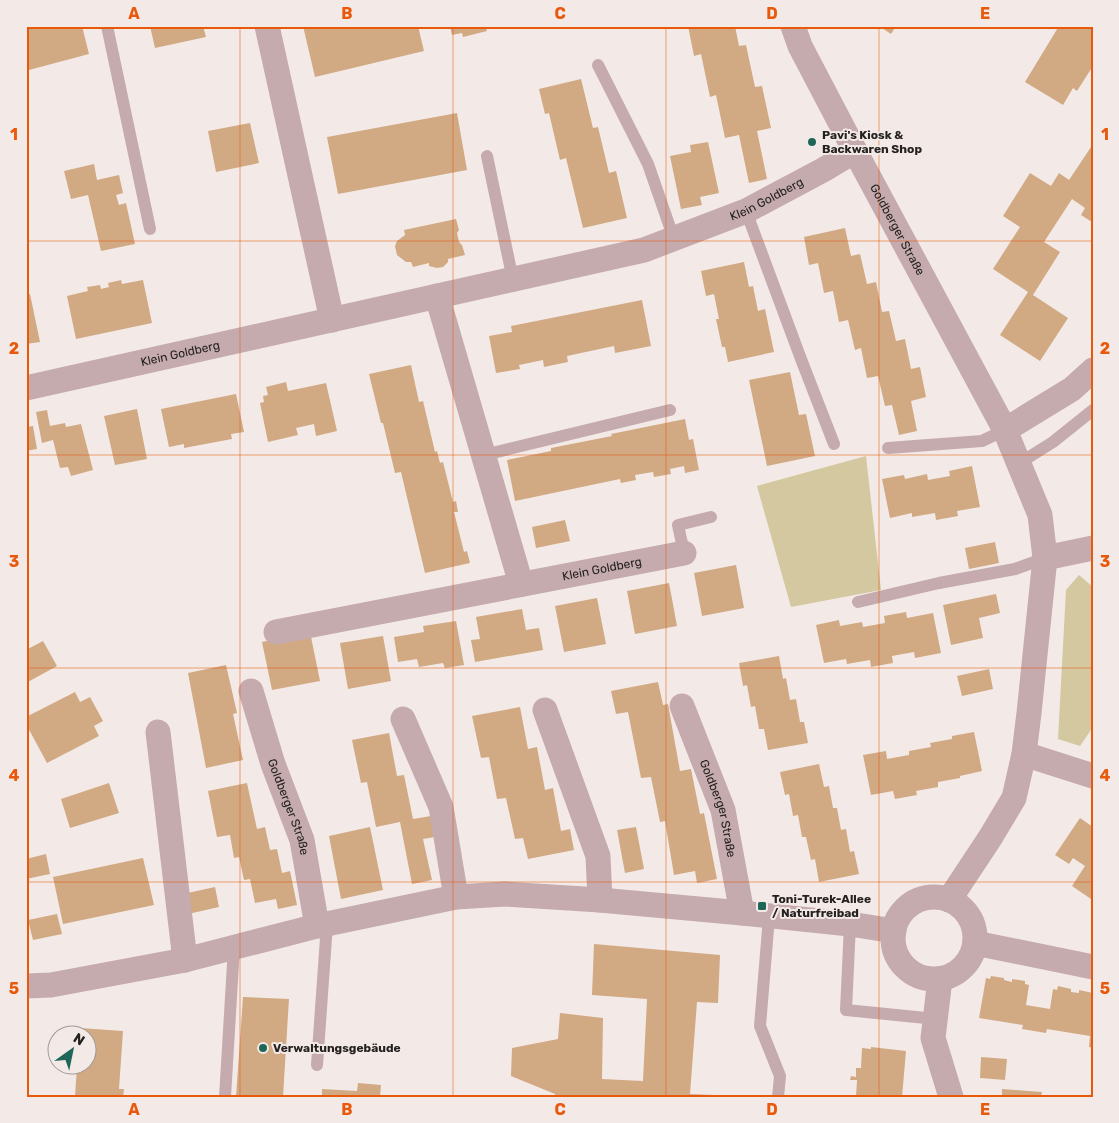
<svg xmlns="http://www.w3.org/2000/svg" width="1119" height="1123" viewBox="0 0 1119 1123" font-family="Rubik,sans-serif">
	<rect width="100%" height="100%" fill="#f3eae7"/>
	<g fill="#d3c8a0">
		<polygon points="866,456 881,590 791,607 757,486"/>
		<polygon points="1079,575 1093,587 1093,607 1091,610 1093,611 1093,727 1080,746 1058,739 1066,590"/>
	</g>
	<g fill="#d1a983">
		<polygon points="26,26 82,26 89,54 29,70 26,59"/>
		<polygon points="150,26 203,26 206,37 155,48"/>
		<polygon points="303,26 418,26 424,51 315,77"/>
		<polygon points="450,26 491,26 491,27 486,28 487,31 463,37 462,33 452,35"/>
		<polygon points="688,26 735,26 739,46 746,45 755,87 762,86 771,128 757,131 767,179 749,183 739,135 725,138 716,95 710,97 701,54 694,56"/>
		<polygon points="879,26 896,26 891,34"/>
		<polygon points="1059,26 1093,26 1093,66 1077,91 1073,88 1063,105 1025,82"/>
		<polygon points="581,79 593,128 598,127 609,173 616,171 627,218 583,228 566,158 560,160 549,113 545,114 539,89"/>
		<polygon points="457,113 467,170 338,194 327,137"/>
		<polygon points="250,123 259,163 216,172 208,131"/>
		<polygon points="708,142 719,193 700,197 702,205 681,209 670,156 691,152 690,145"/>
		<polygon points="1093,144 1093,220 1092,222 1081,215 1085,208 1072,199 1044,242 1060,252 1033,295 1068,318 1040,361 1000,335 1028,292 993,269 1020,227 1003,216 1030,173 1051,186 1059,173 1069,180"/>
		<polygon points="94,164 97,180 119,175 123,193 116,195 119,205 126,203 135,244 101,251 88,195 71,199 64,171"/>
		<polygon points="456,219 459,230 457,233 459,242 462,245 465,255 448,259 448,262 443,267 437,268 429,266 429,263 413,267 411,262 406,262 397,255 395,246 397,241 405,235 404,230"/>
		<polygon points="845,228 851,256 860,254 867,284 876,282 882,312 889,311 896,341 905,339 911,369 920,367 926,397 911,401 917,431 899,435 892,405 885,406 878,376 867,378 861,348 855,350 848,320 839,322 833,291 824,293 818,263 809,265 804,237"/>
		<polygon points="744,262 749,287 753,286 758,311 765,309 774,352 728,362 725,347 722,347 716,319 719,319 714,294 706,296 701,271"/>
		<polygon points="121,280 122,284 143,280 152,323 76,339 67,296 88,291 87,287 100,285 101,289 109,287 108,283"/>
		<polygon points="30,294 40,342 26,344 26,295"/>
		<polygon points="642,300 651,346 615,353 614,346 567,356 568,362 544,367 543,360 519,365 520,369 496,373 489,336 512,332 511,326"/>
		<polygon points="411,365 419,402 423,401 435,452 437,451 440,463 443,462 453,502 456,501 458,512 454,512 464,552 467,551 470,563 425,573 401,472 395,473 383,423 381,423 369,374"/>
		<polygon points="790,372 799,415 806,414 815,456 767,466 749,380"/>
		<polygon points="286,382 288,391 326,383 337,431 316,436 314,424 296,428 298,435 268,442 260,403 264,402 263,396 268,395 266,387"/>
		<polygon points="236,394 244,432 231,434 232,439 184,448 184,444 169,447 161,409"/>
		<polygon points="137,409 147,459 115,465 104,416"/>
		<polygon points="47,410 50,426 65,423 66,427 81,424 93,470 71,476 68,467 60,468 53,440 42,443 36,412"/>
		<polygon points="685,419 689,440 693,439 699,470 685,473 684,466 670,469 671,474 654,477 653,472 635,475 636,480 621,483 620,479 515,501 507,460 551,451 551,448 612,436 611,434"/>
		<polygon points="33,426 37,449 26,451 26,427"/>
		<polygon points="972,466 980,507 957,511 958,516 936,520 935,513 912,517 912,513 890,518 882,479 904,475 905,479 927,474 928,480 950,476 949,471"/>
		<polygon points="565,520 570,541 536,548 532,527"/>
		<polygon points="995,542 999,563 969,569 965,548"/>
		<polygon points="736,565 744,608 702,616 694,573"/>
		<polygon points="669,583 677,626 635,634 627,591"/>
		<polygon points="996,594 1000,613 979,618 983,638 951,645 943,605"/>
		<polygon points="597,598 606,644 564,652 555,606"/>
		<polygon points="522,609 526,630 539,628 543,650 475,662 471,640 480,639 476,617"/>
		<polygon points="906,612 907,618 933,613 941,653 915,658 914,652 892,656 893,663 871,667 870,660 847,664 846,659 824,663 816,625 839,620 840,626 862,622 863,627 885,623 884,616"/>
		<polygon points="456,621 464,665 445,668 443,663 419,667 417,659 398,662 394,637 424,632 423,626"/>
		<polygon points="310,632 320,681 272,690 262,642"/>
		<polygon points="383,636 391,681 348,689 340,643"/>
		<polygon points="43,641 57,666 26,683 26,650"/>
		<polygon points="779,656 783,679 786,678 790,700 796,699 800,722 804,722 808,743 768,750 764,729 759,729 755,706 751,707 747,685 743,686 739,663"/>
		<polygon points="226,665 237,713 233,714 243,760 206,768 188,673"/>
		<polygon points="989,669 993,689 962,696 957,676"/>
		<polygon points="658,682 663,705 668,704 680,771 691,769 700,814 704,813 717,879 697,883 695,871 674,875 665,821 660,822 651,777 641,778 628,712 616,714 611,691"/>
		<polygon points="75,692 80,702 90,697 103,721 94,726 99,736 47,763 26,724 26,717"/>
		<polygon points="520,707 528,749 537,747 545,790 553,788 561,831 570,829 574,850 528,859 523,838 515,839 506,798 497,799 489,757 481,758 472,716"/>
		<polygon points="974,732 982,771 960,776 960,778 938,782 938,787 916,791 917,795 895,799 893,791 871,795 863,755 886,751 887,759 909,755 909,751 931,747 930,743 952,739 952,736"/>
		<polygon points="389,733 397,776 404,775 413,819 431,816 435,837 423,839 432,880 412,884 400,822 376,827 367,782 361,783 352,740"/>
		<polygon points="819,764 824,787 829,786 833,808 837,808 841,830 846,829 850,852 854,851 859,874 819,882 815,859 811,860 806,837 802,837 798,815 793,816 789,794 785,795 780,772"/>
		<polygon points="109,783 119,813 70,828 61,799"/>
		<polygon points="247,783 257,829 265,827 270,850 277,849 282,873 290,871 297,905 278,909 276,899 255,903 250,879 244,880 239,857 234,858 230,835 217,837 208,791"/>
		<polygon points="1080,818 1093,827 1093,896 1091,899 1072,886 1085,866 1073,858 1069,864 1055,855"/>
		<polygon points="370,827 383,890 341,899 329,836"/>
		<polygon points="636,827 644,869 625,873 617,830"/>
		<polygon points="46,854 50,874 26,879 26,859"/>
		<polygon points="143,858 154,905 63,924 53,877"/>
		<polygon points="215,887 219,907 188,914 183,894"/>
		<polygon points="57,914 62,934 33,940 28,920"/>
		<polygon points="594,944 720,955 718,1003 697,1002 690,1094 715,1095 715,1097 555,1097 555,1094 511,1076 512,1048 558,1039 560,1013 603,1018 602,1079 643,1081 647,999 592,995"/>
		<polygon points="991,976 1004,978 1004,980 1012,982 1012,979 1025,981 1025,984 1029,985 1026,1005 1050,1009 1053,989 1057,990 1058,986 1071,989 1071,992 1079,993 1079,990 1093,993 1093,1048 1089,1047 1090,1036 1047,1029 1046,1033 1022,1029 1023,1025 979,1018 986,978 990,979"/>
		<polygon points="243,997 289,999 283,1097 236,1097"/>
		<polygon points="80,1028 123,1031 119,1089 124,1089 123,1097 75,1097 77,1066 88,1066 88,1036 79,1036"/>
		<polygon points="871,1047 906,1051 902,1097 856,1097 857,1080 850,1080 851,1076 856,1077 856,1068 861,1068 862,1048 871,1049"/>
		<polygon points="981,1057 1007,1059 1005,1080 980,1078"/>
		<polygon points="358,1083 381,1085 380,1097 322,1097 322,1089 357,1091"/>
		<polygon points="1002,1089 1042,1092 1041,1097 1002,1097"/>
	</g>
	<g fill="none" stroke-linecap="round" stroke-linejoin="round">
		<g stroke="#c5aaae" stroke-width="12">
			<polyline points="107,26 150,229"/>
			<polyline points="598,65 648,164 674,239"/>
			<polyline points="487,156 513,280"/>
			<polyline points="746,211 801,359 834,444"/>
			<polyline points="888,448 982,441 1005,430"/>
			<polyline points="484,455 670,410"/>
			<polyline points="1018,464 1053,442 1093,410"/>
			<polyline points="684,553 678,525 711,517"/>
			<polyline points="858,602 939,583 1015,569 1045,558"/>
			<polyline points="769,917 760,1026 780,1076 778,1097"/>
			<polyline points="850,924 846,1010 936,1019"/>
			<polyline points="317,1065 327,924"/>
			<polyline points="225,1097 234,947"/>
		</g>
		<g stroke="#c5aaae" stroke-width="25">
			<polyline points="267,26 332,320"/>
			<path id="s1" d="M793,26l7,20 55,105 150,279 35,85 5,43 -16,155 -5,41 -10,44 -24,40 -41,62"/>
			<polyline points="437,296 521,584"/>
			<path id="s2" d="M26,388l618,-138 102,-39 77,-41 32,-19"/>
			<polyline points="1005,430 1072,389 1093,370"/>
			<polyline points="1045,558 1093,548"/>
			<path id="s3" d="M276,632l408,-79"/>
			<path id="s4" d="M251,691l22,73 29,76 15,86"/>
			<path id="s5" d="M682,706l41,104 19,103"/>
			<polyline points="545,710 598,856 600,900"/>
			<polyline points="403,719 441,807 456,897"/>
			<polyline points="158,732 185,960"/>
			<polyline points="1024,754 1093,776"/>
			<circle cx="934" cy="938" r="41"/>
			<polyline points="975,943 1093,967"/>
			<polyline points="940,979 933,1038 951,1097"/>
			<polyline points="26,986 51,985 185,960 317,926 456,897 505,894 600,900 742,913 850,924 894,931"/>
		</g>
	</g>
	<path fill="none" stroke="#e8590c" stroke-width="1" stroke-opacity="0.55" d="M240,26v1071M453,26v1071M666,26v1071M879,26v1071M26,241h1067M26,455h1067M26,668h1067M26,882h1067"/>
	<g fill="#1f6659" stroke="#f3eae7" stroke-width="2">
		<circle cx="812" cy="142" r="5"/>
		<rect x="757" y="901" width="10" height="10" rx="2.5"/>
		<circle cx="263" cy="1048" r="5"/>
	</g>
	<g text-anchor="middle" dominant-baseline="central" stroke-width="4" stroke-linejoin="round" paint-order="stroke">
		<g font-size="12" font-weight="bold" fill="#242120" stroke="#f3eae7" text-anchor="start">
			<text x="822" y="135">Pavi's Kiosk &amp;<tspan x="822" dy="14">Backwaren Shop</tspan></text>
			<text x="772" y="899">Toni-Turek-Allee<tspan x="772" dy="14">/ Naturfreibad</tspan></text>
			<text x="273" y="1048">Verwaltungsgebäude</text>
		</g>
		<g font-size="12" fill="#242120" stroke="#f3eae7">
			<text stroke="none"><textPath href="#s2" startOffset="766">Klein Goldberg</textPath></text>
			<text stroke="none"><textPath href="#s1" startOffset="229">Goldberger Straße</textPath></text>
			<text stroke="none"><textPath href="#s2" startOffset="158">Klein Goldberg</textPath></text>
			<text stroke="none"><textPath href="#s3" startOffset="332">Klein Goldberg</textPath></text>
			<text stroke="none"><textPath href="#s4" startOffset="122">Goldberger Straße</textPath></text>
			<text stroke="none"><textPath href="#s5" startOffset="109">Goldberger Straße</textPath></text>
		</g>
	</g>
	<rect width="1119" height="1123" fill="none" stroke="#f3eae7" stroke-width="55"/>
	<g transform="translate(72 1050) rotate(33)"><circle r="24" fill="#f3eae7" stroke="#a09a97"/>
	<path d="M0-4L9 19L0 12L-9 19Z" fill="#1f6659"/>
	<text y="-8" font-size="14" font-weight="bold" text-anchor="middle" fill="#242120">N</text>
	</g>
	<rect x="28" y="28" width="1064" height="1068" fill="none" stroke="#e8590c" stroke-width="2"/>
	<g font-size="16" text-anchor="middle" font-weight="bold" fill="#e8590c">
		<text x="134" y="19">A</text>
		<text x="347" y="19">B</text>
		<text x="560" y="19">C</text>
		<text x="772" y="19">D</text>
		<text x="985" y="19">E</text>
		<text x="14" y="140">1</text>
		<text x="1105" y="140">1</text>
		<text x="14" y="354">2</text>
		<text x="1105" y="354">2</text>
		<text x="14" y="567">3</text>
		<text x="1105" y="567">3</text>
		<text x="14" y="781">4</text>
		<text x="1105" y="781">4</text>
		<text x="14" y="994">5</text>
		<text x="1105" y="994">5</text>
		<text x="134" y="1115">A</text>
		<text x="347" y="1115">B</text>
		<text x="560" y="1115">C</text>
		<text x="772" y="1115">D</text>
		<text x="985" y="1115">E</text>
	</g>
</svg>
